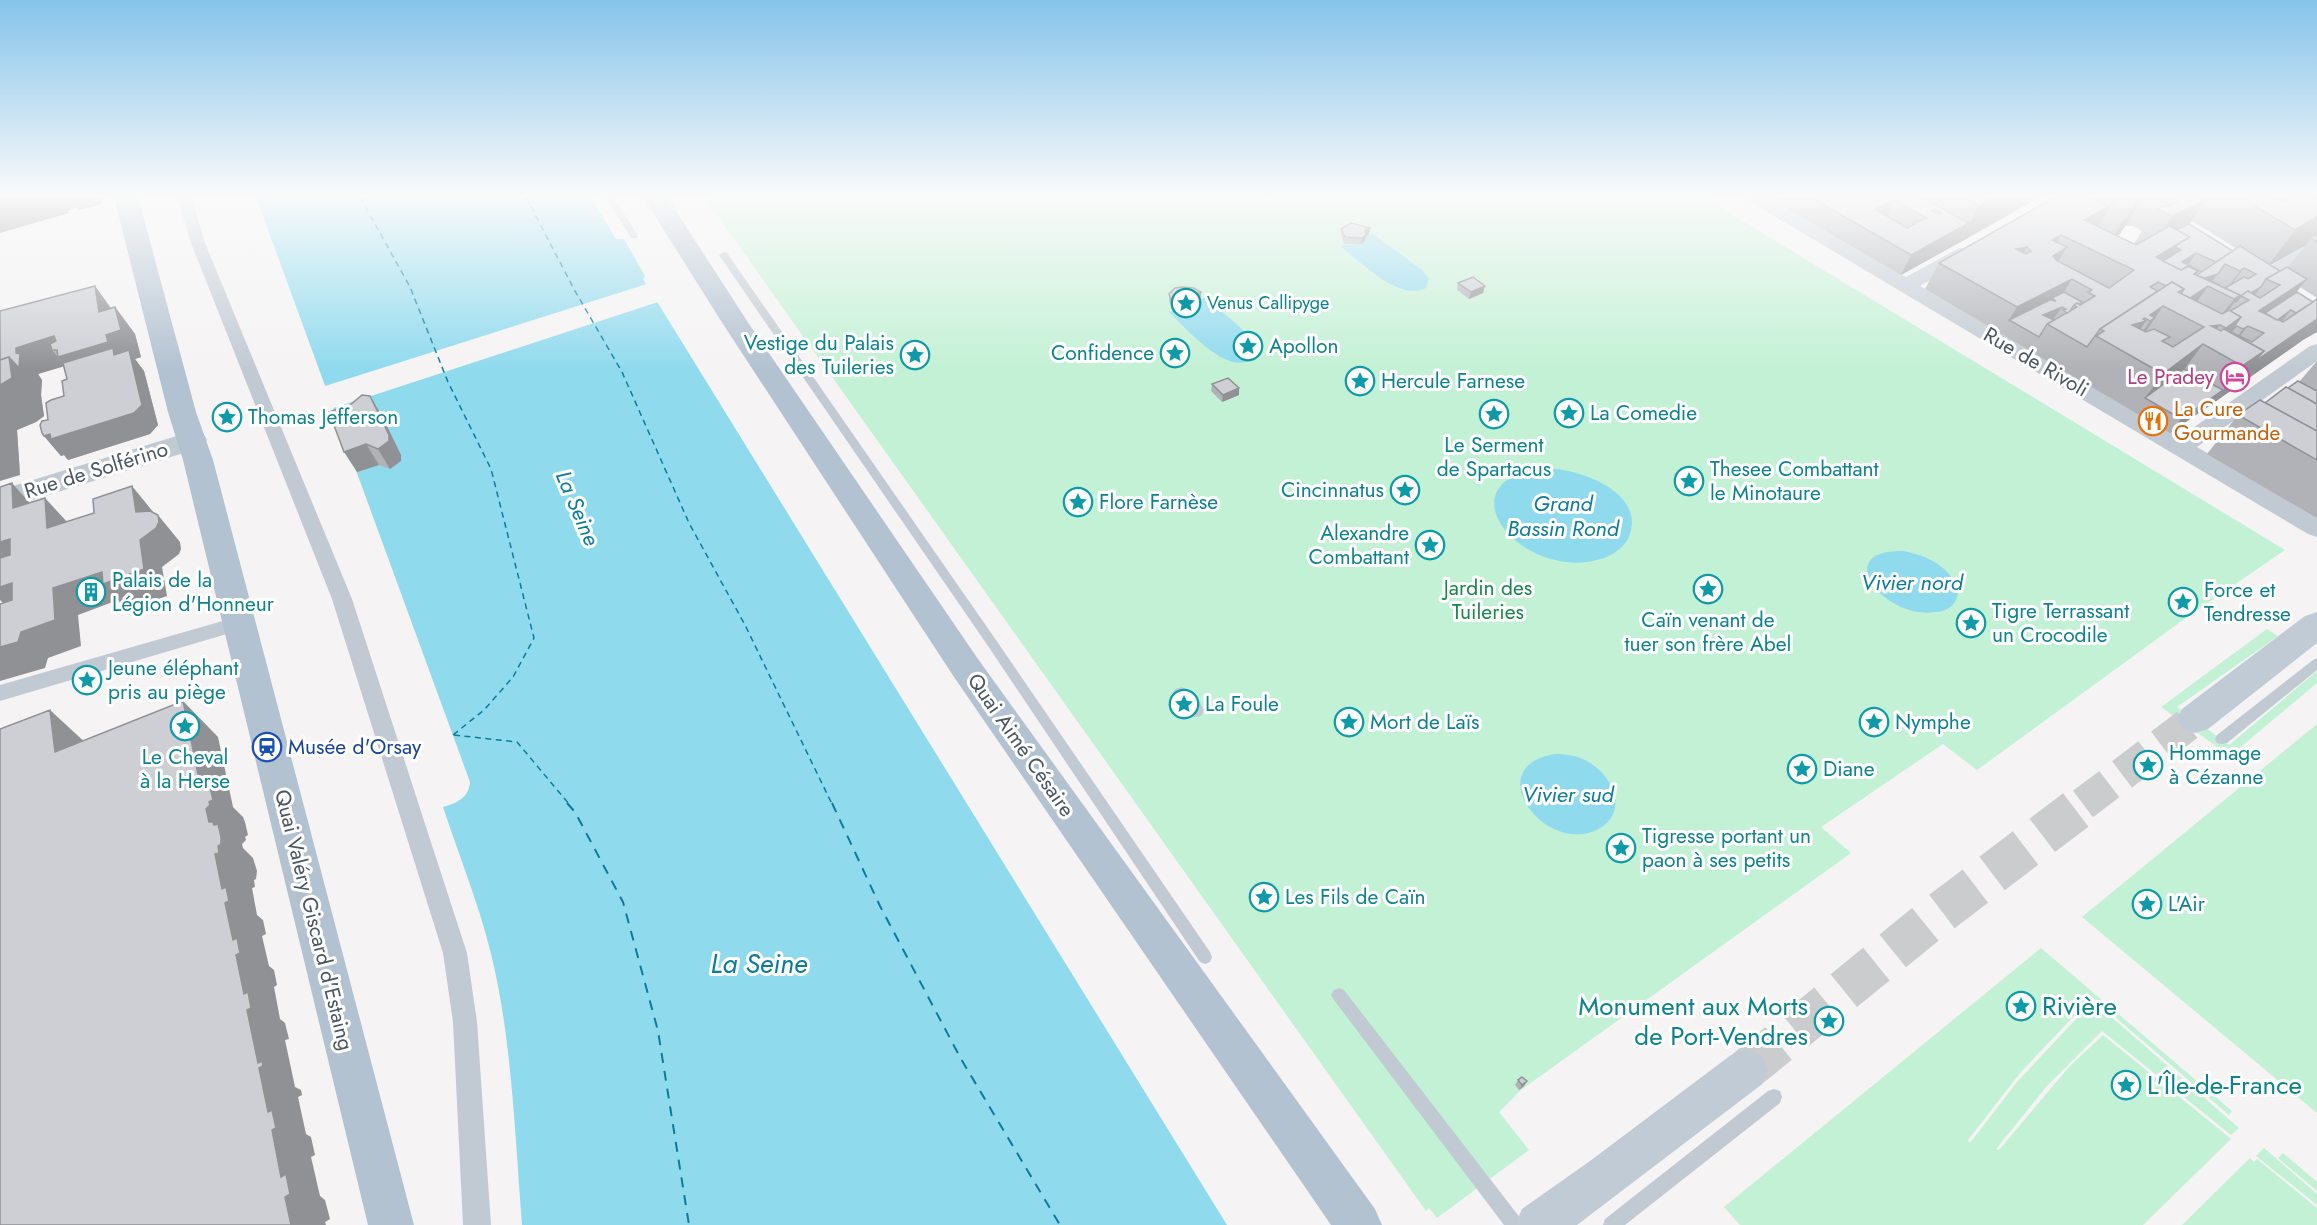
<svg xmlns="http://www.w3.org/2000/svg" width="2317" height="1225" viewBox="0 0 2317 1225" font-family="Jost,sans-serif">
	<rect width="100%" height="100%" fill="#f5f3f3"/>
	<g fill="#c3f1d5">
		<polygon points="704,197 1703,197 2285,550 2183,620 1977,770 1943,744 1821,827 1851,853 1521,1090 1499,1112 1529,1150 1437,1218 1429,1208 1426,1211"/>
		<polygon points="2267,629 2278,636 2177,707 2229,745 2317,671 2317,683 2230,756 2161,707"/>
		<polygon points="2317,724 2317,1113 2082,917"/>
		<polygon points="2041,948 2232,1111 2229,1115 2092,997 2020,1073 1968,1140 1970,1143 2017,1082 2093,1001 2239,1128 2231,1135 2102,1031 2046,1087 1996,1149 1999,1150 2069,1067 2103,1035 2231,1139 2143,1225 1740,1225 1724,1207"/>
		<polygon points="2264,1148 2317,1194 2317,1205 2256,1156"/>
		<polygon points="2283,1153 2317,1182 2317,1191 2278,1158"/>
		<polygon points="2250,1158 2254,1162 2257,1159 2317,1208 2317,1225 2182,1225"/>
	</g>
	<g fill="#90daee">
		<path d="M256,197h335l25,42h8l21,37 -2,3 584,946h-705c-7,-87 -10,-187 -31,-271 -12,-50 -32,-98 -48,-147 14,-4 26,-9 27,-25z"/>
		<path d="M1372,233l50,37 7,9 -3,9c-27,14 -65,-26 -86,-42 9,-3 15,0 23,-3l2,-3 -1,-3z"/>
		<path d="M1205,298c15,13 51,38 53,55 -24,32 -71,-24 -89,-41l10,-4c6,3 13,4 17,-3l-1,-4z"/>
		<path d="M1544,468c32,0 100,22 86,66 -4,12 -15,20 -26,24 -80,28 -167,-77 -60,-90z"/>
		<path d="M1903,551c23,4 50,16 55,42 -2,12 -10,18 -22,19 -53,8 -106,-63 -33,-61z"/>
		<path d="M1555,754c13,0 25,2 35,9 22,13 38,46 12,64 -53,34 -126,-60 -47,-73z"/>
	</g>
	<polygon fill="#f5f3f3" points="650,283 661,301 362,399 330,409 322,387"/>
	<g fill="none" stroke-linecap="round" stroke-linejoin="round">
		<g stroke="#0c7c9b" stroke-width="1.5" stroke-dasharray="6 4.5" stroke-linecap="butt">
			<polyline points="360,197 410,287 448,382 491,469 534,638 513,677 484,710 453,735"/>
			<polyline points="526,197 575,291 622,372 689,523 745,625 832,804"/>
			<polyline points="454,735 517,742 569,804"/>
		</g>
		<g stroke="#0c7c9b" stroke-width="2" stroke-dasharray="10 8" stroke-linecap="butt">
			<polyline points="567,803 575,812 623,902 658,1031 689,1225"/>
			<polyline points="832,803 880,906 961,1059 1060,1225"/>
		</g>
		<polyline stroke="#caccce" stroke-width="33" stroke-dasharray="33 16" stroke-linecap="butt" points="2083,804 2195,719"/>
		<polyline stroke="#caccce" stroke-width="42" stroke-dasharray="42 21" stroke-linecap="butt" points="1746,1070 1932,919 2085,803"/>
		<g fill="#c1cad2" fill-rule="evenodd">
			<polygon points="606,197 614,197 638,236 637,238 631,238"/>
			<polygon points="724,252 727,253 996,640 1210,952 1212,957 1210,962 1205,964 1200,962 988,646 719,255"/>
			<polygon points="2317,658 2317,670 2227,743 2222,744 2217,743 2215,739 2217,735 2313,660"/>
			<polygon points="1339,988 1344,990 1521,1219 1523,1225 1504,1225 1334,1000 1331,995 1334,990"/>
			<polygon points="1774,1089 1780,1091 1782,1097 1780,1103 1625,1225 1603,1225 1605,1219 1768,1091"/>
		</g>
		<g fill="#c1cad2" fill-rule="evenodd">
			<polygon points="177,197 191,197 205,243 352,599 467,953 477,1022 491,1225 463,1225 453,1022 443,953 332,599 191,243"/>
			<polygon points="240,616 247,618 250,623 247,628 0,701 0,685"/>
			<path d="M1182,687c10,3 17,13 22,23l-3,6c-15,5 -23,-9 -29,-21l3,-6z"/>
		</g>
		<g fill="#c1cad2" fill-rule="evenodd">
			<polygon points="1746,197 1769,197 1906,277 1959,248 1973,248 1976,252 1973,256 1920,286 2180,437 2310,346 2317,344 2317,361 2197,447 2317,517 2317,537 2308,534 1749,201"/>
			<polygon points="2317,240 2317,254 2273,281 2259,281 2256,277 2259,273 2310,242"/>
		</g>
		<polygon fill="#c1cad2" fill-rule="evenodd" points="193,431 203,433 207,440 203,447 0,510 0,490"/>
		<g fill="#c1cbd6" fill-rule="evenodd">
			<polygon points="2317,612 2317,643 2208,729 2195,733 2182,729 2177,719 2182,709 2305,616"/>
			<polygon points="1746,1049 1761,1055 1768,1070 1761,1085 1577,1225 1515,1225 1522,1209 1590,1161 1731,1055"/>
		</g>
		<g fill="#b3c2d1" fill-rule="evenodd">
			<polygon points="114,197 138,197 196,412 213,460 414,1225 368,1225 183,460 168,412"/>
			<polygon points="643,197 667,197 749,324 978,659 1375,1209 1382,1225 1331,1225 954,677 723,324"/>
		</g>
	</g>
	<g fill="#b0b2b7" fill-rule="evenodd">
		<polygon points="1778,197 2040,197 1901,275 1776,202"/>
		<path d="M2055,197h262v101l-17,-11 -3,5 6,48 -133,93 -245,-144 14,-26zM2191,221l19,11 27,17 -4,2 -44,-27zM2126,226h7l9,5 -8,13 -18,-8 4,-2 4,-7zM2306,245l-18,22 -8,4 -10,-6z"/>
		<polygon points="1370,228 1369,235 1366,236 1365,241 1361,244 1344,244 1341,235 1341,229"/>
		<polygon points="1458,283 1483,293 1469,299 1457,290"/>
		<polygon points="95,286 111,308 115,307 135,334 141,357 135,359 144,371 158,425 150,434 68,460 64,455 61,456 44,436 48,420 64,396 67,379 63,366 38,374 42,380 41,395 44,416 36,422 17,430 20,475 0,311"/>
		<polygon points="1169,294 1201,299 1196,301 1196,306 1190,310 1179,308 1172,310 1169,301"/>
		<polygon points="2317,361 2317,518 2207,454 2238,415 2265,403 2299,382"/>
		<polygon points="1212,384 1239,388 1239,395 1222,402 1211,391"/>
		<polygon points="370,396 382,416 401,455 401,461 390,469 379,465 357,472 350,405"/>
		<polygon points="1518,1080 1527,1081 1524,1086 1519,1090 1515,1085"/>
	</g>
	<g fill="#909195">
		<polygon points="0,197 101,197 102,204 79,210 77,207 72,209 68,211 69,213 0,233"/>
		<polygon points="1880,197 1894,200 1885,220 1865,229"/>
		<polygon points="1994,197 2040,197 1959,243 1979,206"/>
		<polygon points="2114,197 2117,197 2097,229 2084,220 2109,206"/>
		<polygon points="2139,197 2144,197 2120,234 2113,237"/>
		<polygon points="2280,197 2293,197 2268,214"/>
		<polygon points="2206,200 2180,237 2147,254 2172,216"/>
		<polygon points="2317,217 2317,238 2311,238 2306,245 2267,267 2295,230"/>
		<polygon points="1969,223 1959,243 1901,275 1911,255"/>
		<polygon points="1370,228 1369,235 1366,236 1365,241 1361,244 1362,238 1365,230"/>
		<polygon points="2061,235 2045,261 2052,240"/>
		<polygon points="2190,237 2172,263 2162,269 2156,257"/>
		<polygon points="2027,247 2011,273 2016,249"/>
		<polygon points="2067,247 2051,273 2053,256"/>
		<polygon points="2196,253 2187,267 2182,262"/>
		<polygon points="2225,264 2192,308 2185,304 2205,278"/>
		<polygon points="2244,268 2229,288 2225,291 2240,271"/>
		<polygon points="2072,279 2056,306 2056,301 2052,298 2044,312 2009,320 2017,307"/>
		<polygon points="2307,279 2286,305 2249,324 2259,311"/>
		<polygon points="95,286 114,313 115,307 135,334 141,357 135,359 144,371 158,425 150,434 68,460 64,455 61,456 44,436 79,384 58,357 57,350 52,350 65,366 38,374 42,380 41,395 44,416 36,422 17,430 20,475 0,481 0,339 16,353 16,348 99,312"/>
		<polygon points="1485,286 1483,293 1469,299 1471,292"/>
		<polygon points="2261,287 2246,306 2249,300 2244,297"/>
		<polygon points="1201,292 1201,299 1196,301 1196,306 1190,310 1190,303 1195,294"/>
		<polygon points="2240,295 2220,322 2217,321 2234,299"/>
		<polygon points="1179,301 1179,308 1172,310 1172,303"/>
		<polygon points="2163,306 2130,355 2127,354 2150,321 2150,315"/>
		<polygon points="2062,307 2053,320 2043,315"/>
		<polygon points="2291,310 2280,324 2264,333 2267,326"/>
		<polygon points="2241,317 2237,326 2222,345 2216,341 2226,328"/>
		<polygon points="2145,318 2142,322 2146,321 2125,352 2100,338"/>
		<polygon points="2317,319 2317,332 2303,340 2212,404 2242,366 2264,351"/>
		<polygon points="2220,325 2204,345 2203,344 2174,383 2145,398 2163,374 2211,326"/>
		<polygon points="2248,326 2230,349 2229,348 2243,329"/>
		<polygon points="1239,388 1239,395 1222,402 1223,395"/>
		<polygon points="2223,390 2212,404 2170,433 2181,419"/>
		<polygon points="370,396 382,416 401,455 401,461 390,469 378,449"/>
		<polygon points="366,444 379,465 357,472 344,452"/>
		<polygon points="12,483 36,510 13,508"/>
		<polygon points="132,486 154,513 156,528 158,515 180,542 181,549 179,554 162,567 167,596 127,610 118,600 78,615 81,646 48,658 45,668 0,681 0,647 21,632 53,588 136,512"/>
		<polygon points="45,498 69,524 47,528"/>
		<polygon points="10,539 35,565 0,577 0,542"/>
		<polygon points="12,583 17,617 0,600 0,587"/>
		<polygon points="183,701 218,737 233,807 243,817 245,822 248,835 245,837 246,840 242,844 243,848 253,858 257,871 256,879 254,880 255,887 252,888 257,915 263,920 266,934 262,936 269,966 274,970 277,985 274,987 280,1019 285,1023 289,1039 285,1040 295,1087 301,1090 302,1095 298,1097 306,1134 311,1137 315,1155 311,1157 320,1196 325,1200 330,1219 325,1222 326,1225 291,1225"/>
		<polygon points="50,710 89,746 55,752"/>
		<polygon points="1527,1081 1524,1086 1519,1090 1522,1085"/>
	</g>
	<g fill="#cdcfd5" stroke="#909195" stroke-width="1.5" fill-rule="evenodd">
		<path d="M1810,197h111l48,26 -58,32zM1894,200l33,18 -14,5 2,1 -8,4 -32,-19zM1935,209l7,4 -3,1 -7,-3z"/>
		<polygon points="1963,197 1994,197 1979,206"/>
		<path d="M2055,197h36l18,9 -25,14 52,25 33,-19 21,11 -34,20 25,13 7,-4 10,5 -4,3 46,21 -6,4 -26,-13 -18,12 -9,-4 3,-5 -12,-7 -6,4 -8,-4 -8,5 8,4 -58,38 -13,18 -40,-23 30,-17 -3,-2 3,-2 3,2 15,-9 -7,-4 4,-2 -20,-11 -55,28 -78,-44zM2061,235l73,35 -25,18 -53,-28 -3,-4 14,-9 -15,-7zM2027,247l4,4 -5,3 -10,-5z"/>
		<polygon points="2131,197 2142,197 2137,200"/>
		<polygon points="2175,197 2201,197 2206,200 2172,216 2157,209 2164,206 2169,206 2178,201"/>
		<polygon points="2240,197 2274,197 2284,202 2292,197 2317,197 2317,217 2295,230"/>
		<polygon points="1351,223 1370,228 1365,230 1366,235 1362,238 1345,237 1341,229"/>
		<polygon points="2189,224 2233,251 2216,262 2196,253 2182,262 2202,272 2197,275 2196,274 2198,271 2188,266 2181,270 2163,261 2181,250 2175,246 2190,237 2177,230"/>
		<polygon points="2317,234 2317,242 2311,238"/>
		<polygon points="2240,246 2280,271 2266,279 2261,287 2251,293 2248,291 2241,296 2236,302 2235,302 2240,295 2225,288 2244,277 2248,279 2256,274 2244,268 2240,271 2225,264 2218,274 2205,278 2220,285 2197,275"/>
		<polygon points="2287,267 2307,279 2259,311 2283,322 2317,299 2317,319 2254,362 2264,351 2228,331 2229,331 2252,342 2264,333 2248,326 2243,329 2237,326 2233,328 2241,317 2230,311 2249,300 2241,296 2248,291 2260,298 2280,285 2266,279"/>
		<polygon points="1473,277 1485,286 1471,292 1458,283"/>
		<path d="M2172,282l12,7 -6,3 44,22 7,-4 12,7 -15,11 -6,-3 -9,1 10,5 3,-2 40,22 -22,15 -39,-22 -40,30 -67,-38 8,-5 -4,-2zM2163,306l41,21 -31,20 -11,-6 8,-4 -16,-8 -8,3 -14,-7 14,-4 -3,-2 2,-1 5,3 5,-3 -5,-3z"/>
		<polygon points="95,286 99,312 115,307 121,330 106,335 108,342 58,357 57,350 52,350 50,344 56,341 54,336 16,348 16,353 20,354 19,368 9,357 0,360 0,311"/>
		<polygon points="1182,287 1194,288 1201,292 1195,294 1196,300 1190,303 1179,301 1172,303 1169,294 1175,288"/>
		<polygon points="2064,292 2082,302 2080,304 2077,303 2074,305 2070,311 2067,313 2063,310 2066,309 2062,307 2043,315 2054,320 2047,324 2039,337 2009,320 2050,300 2056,301 2052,298"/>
		<polygon points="2297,292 2313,302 2296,313 2291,310 2277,320 2265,313"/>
		<polygon points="113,348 114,355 129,350 142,405 134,413 51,439 50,434 44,436 42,433 40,425 42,421 48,420 46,403 51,400 64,396 62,381 67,379 63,363"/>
		<polygon points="9,357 12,378 0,385 0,360"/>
		<polygon points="2184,369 2223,390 2181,419 2145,398"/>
		<polygon points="1228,378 1239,388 1223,395 1212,384"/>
		<polygon points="2298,381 2317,391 2317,404 2288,388"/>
		<polygon points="2286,387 2317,404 2317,431 2265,403"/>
		<polygon points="362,395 370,396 389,435 389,441 378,449 366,444 344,452 329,412 350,405"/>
		<polygon points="2260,400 2317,431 2317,460 2238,415"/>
		<polygon points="12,483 13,508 45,498 47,528 94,513 93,499 132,486 136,512 150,511 158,515 159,522 156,528 140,540 144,569 103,584 102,572 53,588 55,620 21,632 18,642 0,647 0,604 12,600 12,583 0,587 0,558 10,555 10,539 0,542 0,487"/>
		<polygon points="183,701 200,784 207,781 210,787 213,800 209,802 210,805 206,809 209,822 213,822 214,825 218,824 221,837 221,844 218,846 219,853 215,854 222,889 226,887 229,901 225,903 233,940 237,938 240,953 236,955 244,994 248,992 251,1008 247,1010 258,1063 262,1061 263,1066 259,1068 268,1112 272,1110 276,1128 272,1130 281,1177 286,1174 290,1194 285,1197 291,1225 0,1225 0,729 50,710 55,752"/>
		<polygon points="1522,1077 1527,1081 1522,1085 1518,1080"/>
	</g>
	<linearGradient id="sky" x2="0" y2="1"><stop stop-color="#85c3ea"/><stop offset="0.53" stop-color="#fafafa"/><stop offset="1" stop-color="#fafafa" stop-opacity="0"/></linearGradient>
	<rect width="2317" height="369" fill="url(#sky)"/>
	<defs>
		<g id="sight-ring" transform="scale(1.5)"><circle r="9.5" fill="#fff" stroke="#0f9aa8" stroke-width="1.5"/><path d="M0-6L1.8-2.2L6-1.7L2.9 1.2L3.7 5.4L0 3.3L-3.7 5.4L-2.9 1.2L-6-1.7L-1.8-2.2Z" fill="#0f9aa8"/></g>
		<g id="hotel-ring" transform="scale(1.5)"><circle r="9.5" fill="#fff" stroke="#d1479c" stroke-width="1.5"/><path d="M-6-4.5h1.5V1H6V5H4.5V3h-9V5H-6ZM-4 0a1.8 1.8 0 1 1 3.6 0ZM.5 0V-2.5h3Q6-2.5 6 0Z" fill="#d1479c"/></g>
		<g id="restaurant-ring" transform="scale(1.5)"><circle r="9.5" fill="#fff" stroke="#e8710a" stroke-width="1.5"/><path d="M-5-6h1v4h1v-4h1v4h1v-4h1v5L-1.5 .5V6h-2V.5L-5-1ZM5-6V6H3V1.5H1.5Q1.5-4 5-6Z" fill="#e8710a"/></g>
		<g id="building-ring" transform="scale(1.5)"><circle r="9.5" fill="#fff" stroke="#0f9aa8" stroke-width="1.5"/><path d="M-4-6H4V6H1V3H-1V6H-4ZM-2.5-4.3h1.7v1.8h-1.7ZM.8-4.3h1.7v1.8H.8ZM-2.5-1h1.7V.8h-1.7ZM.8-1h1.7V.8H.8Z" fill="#0f9aa8"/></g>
		<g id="station-ring" transform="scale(1.5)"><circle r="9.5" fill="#fff" stroke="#1a4fb4" stroke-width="1.5"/><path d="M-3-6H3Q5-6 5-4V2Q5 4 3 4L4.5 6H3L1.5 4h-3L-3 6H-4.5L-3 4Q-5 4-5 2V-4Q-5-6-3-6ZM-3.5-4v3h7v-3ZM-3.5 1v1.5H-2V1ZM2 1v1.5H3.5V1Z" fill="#1a4fb4"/></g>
	</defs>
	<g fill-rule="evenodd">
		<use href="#sight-ring" x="1186" y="303"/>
		<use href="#sight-ring" x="1248" y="346"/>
		<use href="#sight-ring" x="1175" y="353"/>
		<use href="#sight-ring" x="915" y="355"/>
		<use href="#hotel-ring" x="2235" y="377"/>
		<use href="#sight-ring" x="1360" y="381"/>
		<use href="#sight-ring" x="1569" y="413"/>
		<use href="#sight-ring" x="1494" y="414"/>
		<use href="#sight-ring" x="227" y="417"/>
		<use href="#restaurant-ring" x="2153" y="421"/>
		<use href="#sight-ring" x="1689" y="481"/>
		<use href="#sight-ring" x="1405" y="490"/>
		<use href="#sight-ring" x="1078" y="502"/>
		<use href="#sight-ring" x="1430" y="545"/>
		<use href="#sight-ring" x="1708" y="589"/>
		<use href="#building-ring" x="91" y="592"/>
		<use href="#sight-ring" x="2183" y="602"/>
		<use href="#sight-ring" x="1971" y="623"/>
		<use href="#sight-ring" x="87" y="680"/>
		<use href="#sight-ring" x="1184" y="704"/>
		<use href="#sight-ring" x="1349" y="722"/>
		<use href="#sight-ring" x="1874" y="722"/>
		<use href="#sight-ring" x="185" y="726"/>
		<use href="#station-ring" x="267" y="747"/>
		<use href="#sight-ring" x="2148" y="765"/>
		<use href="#sight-ring" x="1802" y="769"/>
		<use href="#sight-ring" x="1621" y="848"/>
		<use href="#sight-ring" x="1264" y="897"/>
		<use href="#sight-ring" x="2147" y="904"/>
		<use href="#sight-ring" x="2021" y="1006"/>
		<use href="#sight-ring" x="1829" y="1021"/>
		<use href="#sight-ring" x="2126" y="1085"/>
	</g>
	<g text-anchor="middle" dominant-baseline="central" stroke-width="6" stroke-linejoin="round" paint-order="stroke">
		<g font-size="18" fill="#0d838f" stroke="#fff" text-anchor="start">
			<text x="1207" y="303">Venus Callipyge</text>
		</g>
		<g font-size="21" fill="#0d838f" stroke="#fff" text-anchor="start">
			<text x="894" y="343" text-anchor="end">Vestige du Palais<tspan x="894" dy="24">des Tuileries</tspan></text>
			<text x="1269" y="346">Apollon</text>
			<text x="1154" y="353" text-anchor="end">Confidence</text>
			<text x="1381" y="381">Hercule Farnese</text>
			<text x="1590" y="413">La Comedie</text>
			<text x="248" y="417">Thomas Jefferson</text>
			<text x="1494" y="445" text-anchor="middle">Le Serment<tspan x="1494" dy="24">de Spartacus</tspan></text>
			<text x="1710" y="469">Thesee Combattant<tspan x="1710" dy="24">le Minotaure</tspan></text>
			<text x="1384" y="490" text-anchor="end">Cincinnatus</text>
			<text x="1099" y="502">Flore Farnèse</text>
			<text x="1409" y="533" text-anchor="end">Alexandre<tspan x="1409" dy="24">Combattant</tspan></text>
			<text x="112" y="580">Palais de la<tspan x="112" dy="24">Légion d'Honneur</tspan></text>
			<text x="2204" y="590">Force et<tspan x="2204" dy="24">Tendresse</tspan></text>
			<text x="1992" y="611">Tigre Terrassant<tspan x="1992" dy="24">un Crocodile</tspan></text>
			<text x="1708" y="620" text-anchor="middle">Caïn venant de<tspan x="1708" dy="24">tuer son frère Abel</tspan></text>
			<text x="108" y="668">Jeune éléphant<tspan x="108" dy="24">pris au piège</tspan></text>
			<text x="1205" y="704">La Foule</text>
			<text x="1370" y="722">Mort de Laïs</text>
			<text x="1895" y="722">Nymphe</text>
			<text x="2169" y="753">Hommage<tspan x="2169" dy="24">à Cézanne</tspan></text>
			<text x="185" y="757" text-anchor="middle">Le Cheval<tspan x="185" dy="24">à la Herse</tspan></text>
			<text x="1823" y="769">Diane</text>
			<text x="1642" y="836">Tigresse portant un<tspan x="1642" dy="24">paon à ses petits</tspan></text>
			<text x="1285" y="897">Les Fils de Caïn</text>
			<text x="2168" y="904">L'Air</text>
		</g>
		<g font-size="21" fill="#4a5661" stroke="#fff">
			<text transform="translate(2036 362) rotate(30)">Rue de Rivoli</text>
			<text transform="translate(96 470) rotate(-17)">Rue de Solférino</text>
			<text transform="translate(1021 745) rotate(55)">Quai Aimé Césaire</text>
			<text transform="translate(314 920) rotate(76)">Quai Valéry Giscard d'Estaing</text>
		</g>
		<g font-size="21" fill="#b23c85" stroke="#fff" text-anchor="end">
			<text x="2214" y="377">Le Pradey</text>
		</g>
		<g font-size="21" fill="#c56008" stroke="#fff" text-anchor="start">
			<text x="2174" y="409">La Cure<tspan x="2174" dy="24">Gourmande</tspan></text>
		</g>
		<g font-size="21" fill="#17864f" stroke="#fff">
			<text x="1488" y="588">Jardin des<tspan x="1488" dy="24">Tuileries</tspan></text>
		</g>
		<g font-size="21" fill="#164399" stroke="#fff" text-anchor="start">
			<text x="288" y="747">Musée d'Orsay</text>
		</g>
		<g font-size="22" font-style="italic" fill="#0c7c9b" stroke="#fff">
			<text x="1563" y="503">Grand<tspan x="1563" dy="25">Bassin Rond</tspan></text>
			<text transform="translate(578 508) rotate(67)">La Seine</text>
			<text x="1912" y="582">Vivier nord</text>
			<text x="1568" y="794">Vivier sud</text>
		</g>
		<g font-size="26" fill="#0d838f" stroke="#fff" text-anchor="start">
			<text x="1808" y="1006" text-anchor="end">Monument aux Morts<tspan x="1808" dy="30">de Port-Vendres</tspan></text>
			<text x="2042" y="1006">Rivière</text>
			<text x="2147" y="1085">L'Île-de-France</text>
		</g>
		<g font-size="27" font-style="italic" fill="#0c7c9b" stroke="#fff">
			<text x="759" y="963">La Seine</text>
		</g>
	</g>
</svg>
